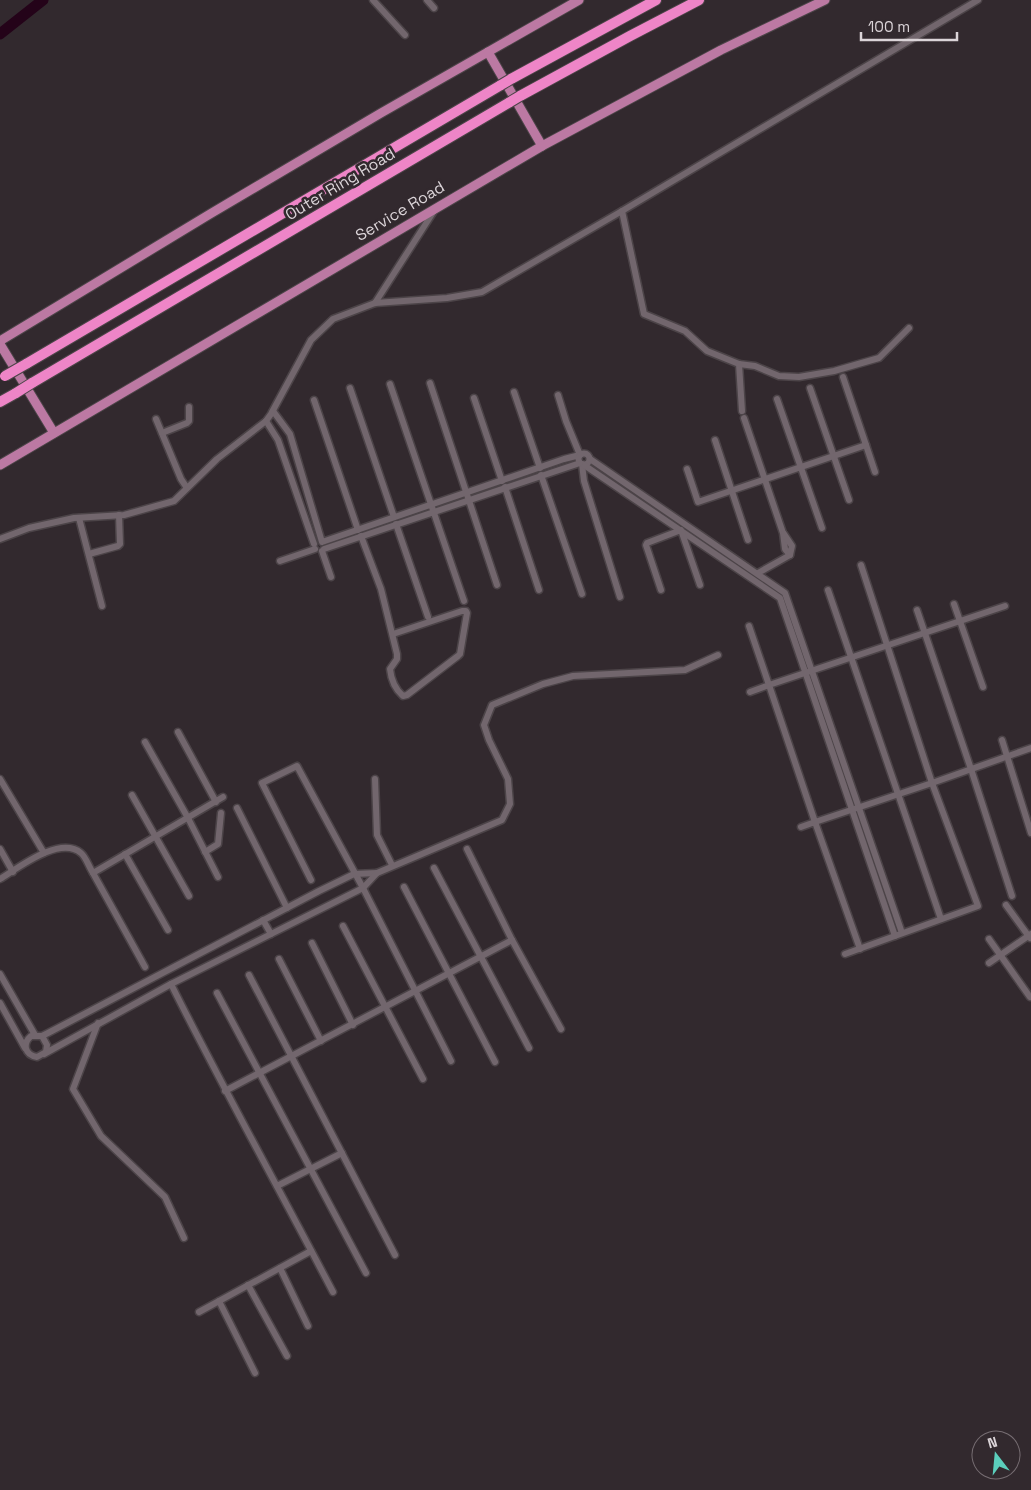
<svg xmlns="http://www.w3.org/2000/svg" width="1031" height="1490" viewBox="0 0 1031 1490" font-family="'Space Grotesk',sans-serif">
	<rect width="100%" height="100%" fill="#32292e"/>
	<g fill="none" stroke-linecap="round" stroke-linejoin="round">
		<polyline stroke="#240319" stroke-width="11" points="0,34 43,0"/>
		<g stroke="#4c4448" stroke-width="9">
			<g id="minor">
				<polyline points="373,0 405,35"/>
				<polyline points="427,0 434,8"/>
				<polyline points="622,211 644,314 685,331 707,351 739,364 742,411"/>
				<polyline points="375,303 434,211"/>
				<polyline points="739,364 755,366 779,376 799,377 834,371 879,358 909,328"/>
				<polyline points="430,383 497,585"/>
				<polyline points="390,384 464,601"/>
				<polyline points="350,388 394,517"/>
				<polyline points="810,388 849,500"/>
				<polyline points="514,392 540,468"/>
				<polyline points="474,398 502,481"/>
				<polyline points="777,399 822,528"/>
				<polyline points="314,400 358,530"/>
				<polyline points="273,411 290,434 322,542 564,459 580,455 566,421 558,395"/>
				<polyline points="744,418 783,533 785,549 790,555 758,573"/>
				<polyline points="156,419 181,479 187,488"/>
				<polyline points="266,421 278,440 314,544"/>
				<polyline points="162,433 187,423 189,421 189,407"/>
				<polyline points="715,440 748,540"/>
				<polyline points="866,445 875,472"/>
				<circle cx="584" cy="459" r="5.5"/>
				<polyline points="590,459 785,593 902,933"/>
				<polyline points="582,464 584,481 620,597"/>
				<polyline points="584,465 780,598 895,936"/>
				<polyline points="687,469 698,502 866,445 843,377"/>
				<polyline points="541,475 582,594"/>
				<polyline points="505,487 539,590"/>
				<polyline points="79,518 102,606"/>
				<polyline points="396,524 428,617"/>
				<polyline points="784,534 792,546 790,555"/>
				<path d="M361,536l20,53 16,65v5l-7,10c1,10 5,20 13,27l4,-1 51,-39 2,-2 7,-41 -1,-2h-4l-69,23"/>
				<polyline points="0,539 29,528 74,518 124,515 174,501 217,459 266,421 271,414 311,340 333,319 375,303 447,298 482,292 622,211 978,0"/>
				<polyline points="324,549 580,463"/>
				<polyline points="322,551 331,577"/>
				<polyline points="89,554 118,546 120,544 119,515"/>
				<polyline points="280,561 315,549"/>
				<polyline points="861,565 932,783 1031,748"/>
				<polyline points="661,590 646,545 647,543 681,530 700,585"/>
				<polyline points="828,590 941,919"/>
				<polyline points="954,604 983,687"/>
				<polyline points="917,610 971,769 1012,896"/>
				<polyline points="749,626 769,685 750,692"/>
				<polyline points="178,732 216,802"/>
				<polyline points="1002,740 1031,833"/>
				<polyline points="145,742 188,818 218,877"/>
				<polyline points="0,779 44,853"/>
				<polyline points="375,779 377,835 392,865"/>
				<polyline points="132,795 189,896"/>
				<polyline points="237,808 287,908"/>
				<polyline points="801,827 815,822 860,949"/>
				<polyline points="0,849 13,872"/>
				<polyline points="467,849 512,940 561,1029"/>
				<polyline points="205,852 218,844 221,813"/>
				<polyline points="125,854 168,930"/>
				<polyline points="434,868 529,1048"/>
				<polyline points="93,873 145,967"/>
				<path d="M0,879c18,-11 60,-44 81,-26 5,4 8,14 12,20l130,-76"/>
				<polyline points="311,880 262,783 297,766 363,888 451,1061"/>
				<polyline points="404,887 495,1062"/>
				<polyline points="1006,905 1030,938"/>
				<polyline points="263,920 271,934"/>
				<polyline points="343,926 423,1079"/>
				<polyline points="989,939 1030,997"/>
				<polyline points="312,943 353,1025"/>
				<polyline points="845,954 978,906 932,783 815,822 769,685 1005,606"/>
				<polyline points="279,959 321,1041"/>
				<polyline points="989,963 1031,934"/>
				<polyline points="0,974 35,1035"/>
				<polyline points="249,975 395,1255"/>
				<path d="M171,984c52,104 108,205 162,308"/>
				<polyline points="217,993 366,1273"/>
				<polyline points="0,1003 25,1048"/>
				<polyline points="98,1023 73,1089 101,1136 165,1197 184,1238"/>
				<path d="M42,1036l5,9 -1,7 -9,5c-12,-2 -15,-13 -6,-21h11l6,-3 271,-142 35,-17 23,-1"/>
				<polyline points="44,1054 171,984 363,888 377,873 502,820 510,804 508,779 489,740 484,725 492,705 543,684 573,676 685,670 718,655"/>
				<polyline points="225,1091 512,940"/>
				<polyline points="277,1186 342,1153"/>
				<polyline points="280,1268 308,1326"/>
				<polyline points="248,1285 287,1356"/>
				<polyline points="219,1301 255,1373"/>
				<polyline points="199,1312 311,1251"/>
			</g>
		</g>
		<g stroke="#4c4448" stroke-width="11">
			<g id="major">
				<polyline points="488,52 542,146"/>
				<polyline points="0,341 210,214 381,113 579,0"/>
				<polyline points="0,344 54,433"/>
				<polyline points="0,465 542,146 721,50 825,0"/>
			</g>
		</g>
		<g stroke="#4c4448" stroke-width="12">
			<g id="highway">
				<polyline points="511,79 656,0"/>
				<polyline points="520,96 630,36 699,0"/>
				<polyline points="26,364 501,85"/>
				<polyline points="32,383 510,102"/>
				<polyline points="0,402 16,393"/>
			</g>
		</g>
		<use href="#minor" stroke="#72666d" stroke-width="6"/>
		<use href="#major" stroke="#bc79a3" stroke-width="9"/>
		<use href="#highway" stroke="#ee85c7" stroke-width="10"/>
		<g stroke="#4c4448" stroke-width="12" stroke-linecap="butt">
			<g id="highway-bridge">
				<polyline points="501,85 511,79"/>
				<polyline points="510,102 520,96"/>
				<polyline points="5,376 26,364"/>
				<polyline points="16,393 32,383"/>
			</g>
		</g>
		<use href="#highway-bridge" stroke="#ee85c7" stroke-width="10"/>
	</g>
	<g text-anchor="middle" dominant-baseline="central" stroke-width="5" stroke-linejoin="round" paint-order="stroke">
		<g font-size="16" fill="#dbd4d8" stroke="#32292e">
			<text transform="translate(340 184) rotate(-31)">Outer Ring Road</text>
			<text transform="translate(400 211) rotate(-31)">Service Road</text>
		</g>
	</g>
	<g transform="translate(996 1455) rotate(344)"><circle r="24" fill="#32292e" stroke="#766d72"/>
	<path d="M0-4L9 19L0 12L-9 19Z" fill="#5bcebc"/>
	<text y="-8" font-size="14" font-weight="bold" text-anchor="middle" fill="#dbd4d8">N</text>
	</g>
	<path d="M861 32v8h96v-8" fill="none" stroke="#dbd4d8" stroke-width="2.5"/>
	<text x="868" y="32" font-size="15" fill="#dbd4d8" stroke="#32292e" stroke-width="4" paint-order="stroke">100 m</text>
</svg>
